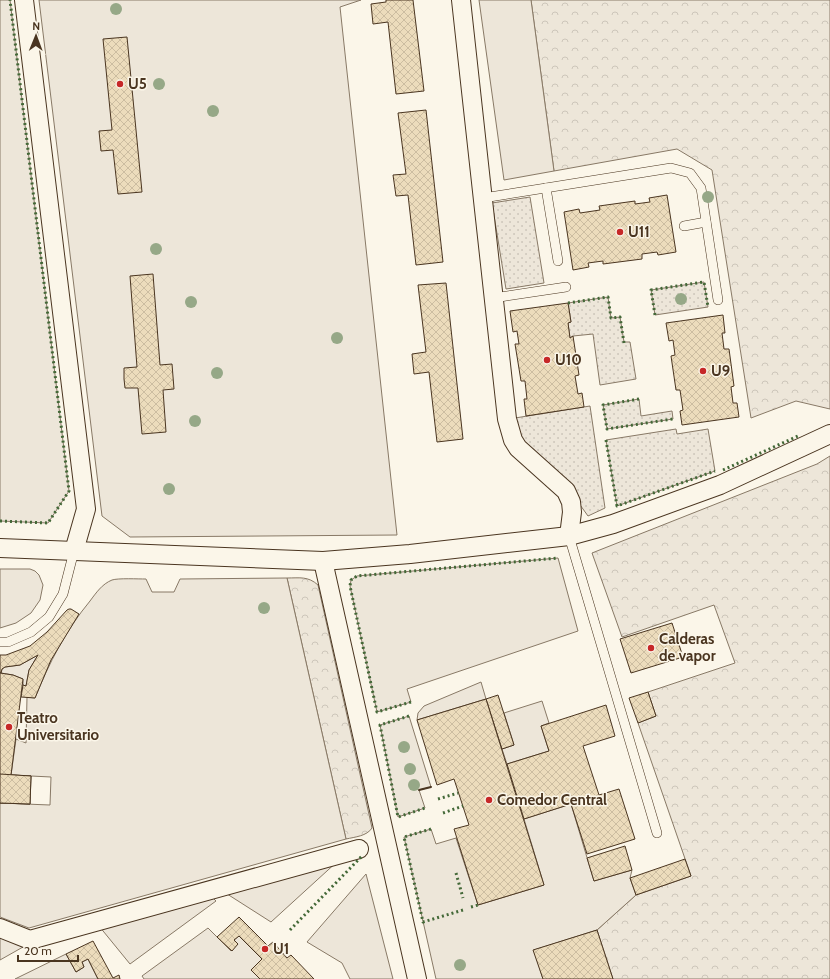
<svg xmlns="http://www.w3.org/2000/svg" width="830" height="979" viewBox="0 0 830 979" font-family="Cabin,sans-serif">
	<defs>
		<pattern id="grass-dots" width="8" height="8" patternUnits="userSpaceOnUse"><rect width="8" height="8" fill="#ede6d9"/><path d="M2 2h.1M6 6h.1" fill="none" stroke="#cdc6ba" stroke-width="1.8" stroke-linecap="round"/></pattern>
		<pattern id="forest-crowns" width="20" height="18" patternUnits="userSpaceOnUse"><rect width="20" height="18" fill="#ede6d9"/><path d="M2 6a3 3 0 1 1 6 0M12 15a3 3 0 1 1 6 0" fill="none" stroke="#cdc6ba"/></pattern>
		<pattern id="building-cross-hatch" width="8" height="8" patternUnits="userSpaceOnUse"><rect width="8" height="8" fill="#ecdcbc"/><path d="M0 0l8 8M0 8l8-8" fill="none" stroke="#ccbda1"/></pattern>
	</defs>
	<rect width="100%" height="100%" fill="#fbf6e9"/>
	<g fill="url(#grass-dots)" stroke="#887966">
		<polygon points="530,197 544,283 506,289 492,203"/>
		<polygon points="704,282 708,307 655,315 651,290"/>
		<polygon points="608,297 611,318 620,317 624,342 630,342 636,379 600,385 593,334 573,336 570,338 568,323 571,322 568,303"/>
		<polygon points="639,399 641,416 672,411 673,419 607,429 603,405"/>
		<polygon points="590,406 605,508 588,516 578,502 518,438 515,418"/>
		<polygon points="676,429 677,434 708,429 715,471 617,506 606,440"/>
	</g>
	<g fill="url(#forest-crowns)" stroke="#887966">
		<polygon points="531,0 830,0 830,409 796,401 751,418 712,170 677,149 554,171"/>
		<polygon points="830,456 830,979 613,979 597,930 636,895 691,876 638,723 656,716 648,692 735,663 714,605 622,637 592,553 817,464"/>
		<path d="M287,578c13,0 21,-2 31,7l54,243c-5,8 -17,9 -26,11z"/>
	</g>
	<g fill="#ede6d9" stroke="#887966">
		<polygon points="0,0 10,0 69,491 48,523 0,521"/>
		<polygon points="39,0 361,0 340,7 397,535 130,537 102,516"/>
		<polygon points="479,0 531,0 554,171 504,180"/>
		<polygon points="558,558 578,631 407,689 411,702 377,712 350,586 351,580 357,576"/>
		<polygon points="0,569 30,569 35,571 39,575 43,585 40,600 31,613 16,623 0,628"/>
		<path d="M287,578l59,261 -317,89 -29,-11v-114l50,2 1,-28 -40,-2 5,-36 10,4 1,-46 8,1c14,-35 31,-68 55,-97 6,-8 12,-17 22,-21 6,-2 26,-1 34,-1l6,13h22l6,-13z"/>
		<polygon points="38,655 29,670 26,686 23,685 23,679 13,675 1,673 2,669 5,667 20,665"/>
		<polygon points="481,682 486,699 417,720 418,713 424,706"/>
		<polygon points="542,701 549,723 541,726 549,751 507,764 502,749 514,745 504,713"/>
		<polygon points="409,716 431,787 419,790 425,808 398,817 380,725"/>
		<polygon points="571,804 594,881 632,870 630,878 636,895 597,930 534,950 543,979 436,979 404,837 431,829 436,844 456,838 478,905 544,885 524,819"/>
		<polygon points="339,860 271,922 224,892"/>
		<polygon points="366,874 393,979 350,979 342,963 307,942"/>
		<polygon points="211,896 216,901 130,964 99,926"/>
		<polygon points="208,928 231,951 238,944 234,940 239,936 262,959 251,970 260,979 144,979 142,976"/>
		<polygon points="0,937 23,947 0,960"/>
		<polygon points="66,954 76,972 84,967 82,962 88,959 98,979 15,979"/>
	</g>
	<g fill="url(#building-cross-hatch)" stroke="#4a3520">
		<polygon points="386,0 413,0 424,91 396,94 388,22 373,24 371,4 386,2"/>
		<polygon points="127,37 142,192 118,194 113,150 101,151 99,131 112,130 103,39"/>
		<polygon points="426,110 443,262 416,265 408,195 396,196 393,175 406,174 398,113"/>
		<polygon points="667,195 676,252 658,255 657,252 642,254 642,259 603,264 603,261 588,263 589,267 573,270 564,212 579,209 580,213 600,210 599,206 635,201 635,204 650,202 649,198"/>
		<polygon points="153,274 160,365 172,364 174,389 163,390 166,432 142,434 138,388 125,388 124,379 124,368 137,367 130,276"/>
		<polygon points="446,283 463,439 437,442 429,372 414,374 412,354 426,352 418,285"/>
		<polygon points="568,303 571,322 568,323 570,338 573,336 579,375 575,376 578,394 582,393 584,407 526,416 524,399 527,399 525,381 521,381 515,344 519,344 517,331 513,332 510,311"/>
		<polygon points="723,315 725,333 722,333 724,349 729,349 734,386 731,387 733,403 737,403 739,417 682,425 680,411 683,410 680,390 676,390 671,356 675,355 673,340 669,341 666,323"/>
		<polygon points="69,609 71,609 79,614 51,660 35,698 21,697 23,685 26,686 29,670 38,655 20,665 5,667 2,669 1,673 0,673 0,655 6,655 30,646 47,632 67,610"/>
		<polygon points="672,623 683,657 631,673 620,639"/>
		<polygon points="0,673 13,675 23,679 11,775 31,776 30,804 0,803"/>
		<polygon points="648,692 656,716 638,723 629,698"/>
		<polygon points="498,695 514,745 502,749 486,699"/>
		<polygon points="486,699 544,885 478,905 454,829 469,825 454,779 437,785 417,720"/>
		<polygon points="606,705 615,736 583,746 599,795 619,789 635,839 587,854 571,804 524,819 507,764 549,751 541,726"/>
		<polygon points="0,774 31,776 30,804 0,803"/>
		<polygon points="625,846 632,870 594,881 587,858"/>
		<polygon points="685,859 691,876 636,895 630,878"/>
		<polygon points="239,917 268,946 273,942 287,958 291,955 314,979 260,979 251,970 262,959 239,936 234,940 238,944 232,951 217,937"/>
		<polygon points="597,930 613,979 543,979 533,950"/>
		<polygon points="93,941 113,978 119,975 120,979 98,979 88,959 82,962 84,967 76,972 66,954"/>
	</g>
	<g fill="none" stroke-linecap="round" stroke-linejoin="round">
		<g stroke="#4a3520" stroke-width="10">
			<g id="lane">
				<polyline points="546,188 558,261"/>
				<polyline points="483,198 671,168 690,173 701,188 718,300"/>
				<polyline points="684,226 706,222"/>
				<polyline points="493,298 566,287"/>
				<polyline points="569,536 657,833"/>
				<polyline points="0,642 8,642 31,632 49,617 63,594 74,551"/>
			</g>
		</g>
		<g stroke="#4a3520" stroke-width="20">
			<g id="street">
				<polyline points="24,0 86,509 74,551"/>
				<polyline points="461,0 507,419 513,440 518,448 566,491 571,502 572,512 569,536"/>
				<polyline points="0,548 323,561 410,554 569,536 613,524 720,485 830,434"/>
				<polyline points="323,561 417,979"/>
				<polyline points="0,928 30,940 359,849"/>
			</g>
		</g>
		<use href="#lane" stroke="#fbf6e9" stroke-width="9"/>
		<use href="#street" stroke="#fbf6e9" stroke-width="18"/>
		<g stroke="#436837" stroke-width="3" stroke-dasharray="2 3" stroke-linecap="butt">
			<polyline points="568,303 608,297 611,318 620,317 624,343"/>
			<polyline points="655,315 651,290 704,282 708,307"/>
			<polyline points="639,399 603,405 607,429 673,419"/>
			<polyline points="606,440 617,506 715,471"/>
			<polyline points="723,470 798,436"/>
			<polyline points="0,521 48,523 69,491 10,0"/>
			<polyline points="411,702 377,712 350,586 351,580 357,576 558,558"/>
			<polyline points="409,716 380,725 398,817 425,808"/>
			<polyline points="438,799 458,793"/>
			<polyline points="443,813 463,806"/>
			<polyline points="431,829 404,837 423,922 463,910"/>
			<polyline points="456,873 463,898"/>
			<polyline points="471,907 478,905"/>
			<polyline points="290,930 363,855"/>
		</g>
		<polyline stroke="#4a3520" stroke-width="2" points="419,790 431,787"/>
	</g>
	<g fill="#96a887">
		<circle cx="116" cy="9" r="6"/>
		<circle cx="159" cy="84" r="6"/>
		<circle cx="213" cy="111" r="6"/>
		<circle cx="708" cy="197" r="6"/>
		<circle cx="156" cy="249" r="6"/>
		<circle cx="681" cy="299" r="6"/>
		<circle cx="191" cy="302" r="6"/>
		<circle cx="337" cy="338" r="6"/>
		<circle cx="217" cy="373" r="6"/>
		<circle cx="195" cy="421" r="6"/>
		<circle cx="169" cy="489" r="6"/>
		<circle cx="264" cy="608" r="6"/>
		<circle cx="404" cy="747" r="6"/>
		<circle cx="410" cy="769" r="6"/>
		<circle cx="414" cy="785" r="6"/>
		<circle cx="460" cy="965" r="6"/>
	</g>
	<g fill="#c62828" stroke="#fbf6e9" stroke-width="1.5">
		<circle cx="120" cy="84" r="4"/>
		<circle cx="620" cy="232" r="4"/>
		<circle cx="547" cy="360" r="4"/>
		<circle cx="703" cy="371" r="4"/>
		<circle cx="651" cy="648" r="4"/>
		<circle cx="9" cy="727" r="4"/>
		<circle cx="489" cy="800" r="4"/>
		<circle cx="265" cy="949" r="4"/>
	</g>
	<g text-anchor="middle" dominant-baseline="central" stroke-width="3" stroke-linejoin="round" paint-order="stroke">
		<g font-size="15" font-weight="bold" fill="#4a3520" stroke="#fbf6e9" text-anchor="start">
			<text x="128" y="84">U5</text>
			<text x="628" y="232">U11</text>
			<text x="555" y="360">U10</text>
			<text x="711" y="371">U9</text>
			<text x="659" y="639">Calderas<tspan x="659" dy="17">de vapor</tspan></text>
			<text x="17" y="718">Teatro<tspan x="17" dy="17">Universitario</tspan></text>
			<text x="497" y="800">Comedor Central</text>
			<text x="273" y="949">U1</text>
		</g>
	</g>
	<g transform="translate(36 36) rotate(1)" stroke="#fbf6e9" stroke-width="3" paint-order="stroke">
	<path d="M0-3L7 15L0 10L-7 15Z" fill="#4a3520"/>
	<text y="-6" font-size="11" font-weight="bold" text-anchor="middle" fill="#4a3520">N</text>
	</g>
	<path d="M18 955v6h60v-6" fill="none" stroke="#4a3520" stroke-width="2"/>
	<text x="24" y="955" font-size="12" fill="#4a3520" stroke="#fbf6e9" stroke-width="3" paint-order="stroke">20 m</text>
</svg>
